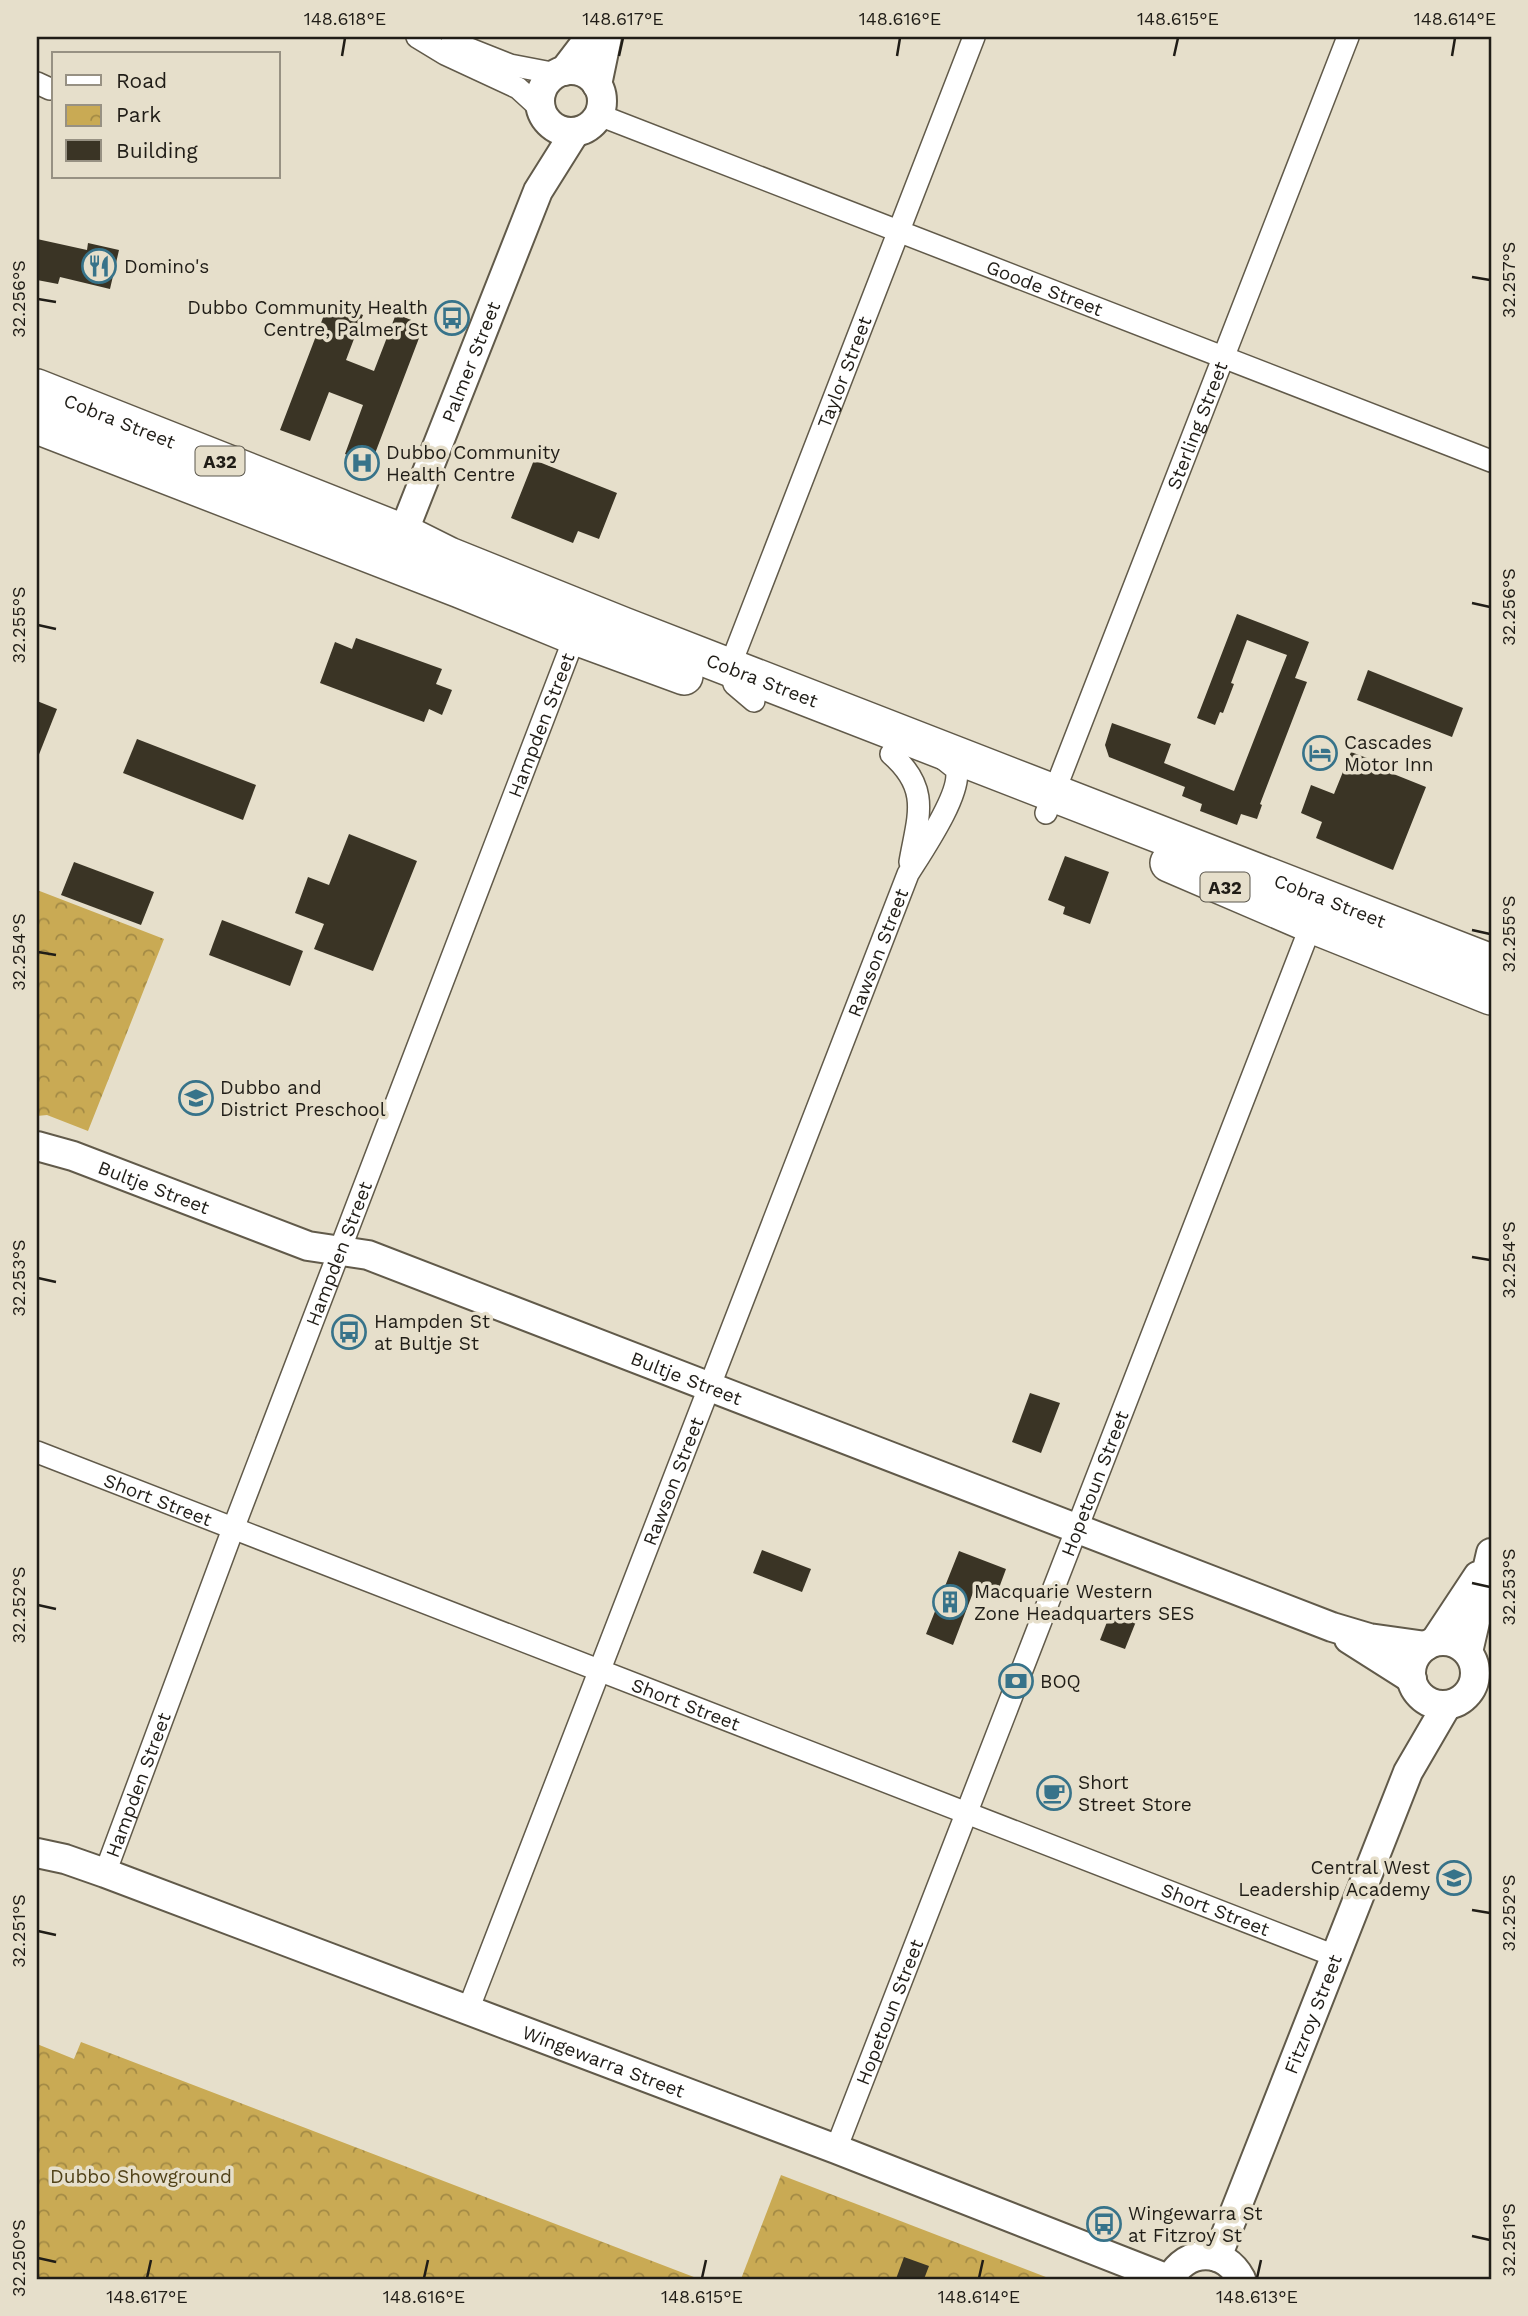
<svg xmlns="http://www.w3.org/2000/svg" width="1528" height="2316" viewBox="0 0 1528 2316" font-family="'Work Sans',sans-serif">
	<defs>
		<pattern id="park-crowns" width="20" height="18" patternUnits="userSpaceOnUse" patternTransform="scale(1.75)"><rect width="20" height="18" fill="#c9aa54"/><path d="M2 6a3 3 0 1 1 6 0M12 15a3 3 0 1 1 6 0" fill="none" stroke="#a38a45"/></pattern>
	</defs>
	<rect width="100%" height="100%" fill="#e6dfcb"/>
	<g fill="url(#park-crowns)">
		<polygon points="37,890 164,939 88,1131 47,1115 37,1116"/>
		<polygon points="81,2042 699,2279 37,2279 37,2044 74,2059"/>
		<polygon points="781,2175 1051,2279 741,2279"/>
	</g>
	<g fill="#3a3425">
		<polygon points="37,239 87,250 88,243 119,250 110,289 60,277 58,284 37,280"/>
		<polygon points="329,302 363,315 346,360 374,371 396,314 424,325 371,464 345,454 363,405 329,392 310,441 280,430"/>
		<polygon points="534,460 617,493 599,539 578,531 573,543 511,518"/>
		<polygon points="1237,614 1309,642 1295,678 1307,682 1260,804 1262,805 1257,819 1241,814 1237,825 1200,811 1202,804 1182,796 1185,787 1109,757 1105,745 1112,723 1171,744 1164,763 1234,791 1287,655 1247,640 1231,683 1234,684 1223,713 1220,712 1215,725 1197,718"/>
		<polygon points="356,638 442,669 436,684 452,690 442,715 429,709 424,722 320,683 335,642 352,649"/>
		<polygon points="1368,670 1463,708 1452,737 1357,700"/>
		<polygon points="37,701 57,709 38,757 37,757"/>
		<polygon points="137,739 256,785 243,820 123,773"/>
		<polygon points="1351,752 1388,766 1386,771 1426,787 1393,870 1316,838 1322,822 1301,813 1311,785 1334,794"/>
		<polygon points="349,834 417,861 373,971 314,949 324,924 295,913 308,877 329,885"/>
		<polygon points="1065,856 1109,872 1090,924 1063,914 1065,907 1048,900"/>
		<polygon points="74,862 154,892 141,925 61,895"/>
		<polygon points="222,920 303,951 290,986 209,955"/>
		<polygon points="1030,1393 1060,1403 1041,1453 1012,1442"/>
		<polygon points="762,1550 811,1569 802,1592 753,1573"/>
		<polygon points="959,1551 1006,1569 999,1588 983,1582 978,1592 974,1590 953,1645 926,1634"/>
		<polygon points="1112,1609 1137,1619 1125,1649 1100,1640"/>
		<polygon points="904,2257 929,2266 924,2279 896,2279"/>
	</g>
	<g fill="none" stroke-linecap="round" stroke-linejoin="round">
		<g stroke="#615a4a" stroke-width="24">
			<g id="street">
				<polyline points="417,37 445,54 518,88 541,109"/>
				<polyline points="452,42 510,65 557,74"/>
				<polyline points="37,83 50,89"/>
				<path id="s1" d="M599,115l892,346"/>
				<path id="s2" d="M754,701l-20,-17 -4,-18 244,-629"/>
				<path d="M891,754c40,35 27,62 19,108"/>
				<path id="s3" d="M1046,813l302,-776"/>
				<path id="s4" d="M37,1452c432,170 866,334 1298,504"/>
				<path id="s5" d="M105,1873l128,-344 342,-893"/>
				<path id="s6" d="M468,2010l440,-1136c13,-21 55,-82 48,-105l-15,-12"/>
				<path id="s7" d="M836,2149l479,-1234"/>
			</g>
		</g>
		<g stroke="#615a4a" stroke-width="32">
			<g id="secondary">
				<circle cx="571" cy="101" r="31"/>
				<polyline points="564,71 590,37"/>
				<polyline points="597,85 607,37"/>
				<path id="s8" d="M403,533l135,-342 37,-59"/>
				<path id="s9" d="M37,1146l36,10 235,90 60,9 964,372 37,11 57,8"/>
				<polyline points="1349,1639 1412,1679"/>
				<circle cx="1443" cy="1673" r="32"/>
				<polyline points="1435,1641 1478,1576"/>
				<polyline points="1468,1652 1491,1553"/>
				<path id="s10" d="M37,1853l28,6 40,14 731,276 332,130"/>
				<path id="s11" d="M1217,2257l191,-485 39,-67"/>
				<path d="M1170,2279c17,-31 54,-32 71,0"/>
			</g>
		</g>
		<g stroke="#615a4a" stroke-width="40">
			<g id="highway">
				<path id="s12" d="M37,388l366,145 46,23 174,70 868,337"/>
				<polyline points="37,425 460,589 575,636 684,676"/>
				<polyline points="1169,863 1311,924 1491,996"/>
			</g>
		</g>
		<use href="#street" stroke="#fff" stroke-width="21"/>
		<use href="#secondary" stroke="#fff" stroke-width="28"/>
		<use href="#highway" stroke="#fff" stroke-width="37"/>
	</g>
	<path fill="none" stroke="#201d17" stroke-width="2.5" d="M342,56l3,-18M619,56l4,-18M897,56l3,-18M1174,56l4,-18M1452,56l3,-18M1472,277l18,3M38,299l18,3M1472,603l18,4M38,625l18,4M1472,930l18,4M38,952l18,3M1472,1257l18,3M38,1278l18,4M1472,1583l18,4M38,1605l18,4M1472,1910l18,3M38,1931l18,4M1472,2236l18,4M38,2258l18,4M147,2278l4,-18M424,2278l4,-18M702,2278l4,-18M979,2278l4,-18M1257,2278l4,-18"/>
	<defs>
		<g id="restaurant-ring" transform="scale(1.75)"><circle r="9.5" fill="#e6dfcb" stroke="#37738a" stroke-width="1.5"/><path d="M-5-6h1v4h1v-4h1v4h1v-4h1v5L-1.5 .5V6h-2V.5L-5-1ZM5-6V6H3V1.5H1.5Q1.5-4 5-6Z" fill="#37738a"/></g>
		<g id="bus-ring" transform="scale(1.75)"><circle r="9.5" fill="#e6dfcb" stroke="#37738a" stroke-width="1.5"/><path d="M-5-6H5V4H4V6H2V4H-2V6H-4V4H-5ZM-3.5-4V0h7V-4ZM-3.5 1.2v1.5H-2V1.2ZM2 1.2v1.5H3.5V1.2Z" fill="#37738a"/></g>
		<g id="hospital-ring" transform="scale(1.75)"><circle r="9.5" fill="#e6dfcb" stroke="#37738a" stroke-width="1.5"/><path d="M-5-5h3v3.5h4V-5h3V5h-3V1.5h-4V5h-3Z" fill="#37738a"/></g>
		<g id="hotel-ring" transform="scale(1.75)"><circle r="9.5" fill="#e6dfcb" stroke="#37738a" stroke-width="1.5"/><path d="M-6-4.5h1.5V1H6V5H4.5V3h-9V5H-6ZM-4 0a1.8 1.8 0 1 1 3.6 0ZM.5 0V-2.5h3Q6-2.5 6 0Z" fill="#37738a"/></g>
		<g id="school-ring" transform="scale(1.75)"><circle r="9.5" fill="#e6dfcb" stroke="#37738a" stroke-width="1.5"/><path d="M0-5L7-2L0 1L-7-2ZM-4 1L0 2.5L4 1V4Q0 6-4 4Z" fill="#37738a"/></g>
		<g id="building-ring" transform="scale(1.75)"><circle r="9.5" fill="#e6dfcb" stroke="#37738a" stroke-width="1.5"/><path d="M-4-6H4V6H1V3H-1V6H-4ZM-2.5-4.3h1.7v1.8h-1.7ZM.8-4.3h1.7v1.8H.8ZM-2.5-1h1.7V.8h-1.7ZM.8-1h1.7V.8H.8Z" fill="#37738a"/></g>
		<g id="bank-ring" transform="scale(1.75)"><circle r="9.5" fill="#e6dfcb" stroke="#37738a" stroke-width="1.5"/><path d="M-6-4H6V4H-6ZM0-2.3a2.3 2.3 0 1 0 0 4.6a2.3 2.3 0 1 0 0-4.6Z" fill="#37738a"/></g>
		<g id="cafe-ring" transform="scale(1.75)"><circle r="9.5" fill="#e6dfcb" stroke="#37738a" stroke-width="1.5"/><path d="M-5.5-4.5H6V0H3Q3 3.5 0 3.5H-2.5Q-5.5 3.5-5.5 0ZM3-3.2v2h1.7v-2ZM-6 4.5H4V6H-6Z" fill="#37738a"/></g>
		<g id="university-ring" transform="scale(1.75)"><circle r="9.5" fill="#e6dfcb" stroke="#37738a" stroke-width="1.5"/><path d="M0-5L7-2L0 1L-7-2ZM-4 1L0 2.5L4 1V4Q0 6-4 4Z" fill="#37738a"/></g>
	</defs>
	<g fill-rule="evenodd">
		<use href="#restaurant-ring" x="99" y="266"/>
		<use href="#bus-ring" x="452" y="318"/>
		<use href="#hospital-ring" x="362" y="463"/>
		<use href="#hotel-ring" x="1320" y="753"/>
		<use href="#school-ring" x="196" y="1098"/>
		<use href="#bus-ring" x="349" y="1332"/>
		<use href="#building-ring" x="950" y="1602"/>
		<use href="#bank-ring" x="1016" y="1681"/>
		<use href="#cafe-ring" x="1054" y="1793"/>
		<use href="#university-ring" x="1454" y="1878"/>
		<use href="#bus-ring" x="1104" y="2224"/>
	</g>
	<g text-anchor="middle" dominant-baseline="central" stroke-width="7" stroke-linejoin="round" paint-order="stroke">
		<g fill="#e6dfcb" stroke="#5b574d" stroke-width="2">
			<rect x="195.5" y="446.5" width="49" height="29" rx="5"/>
			<rect x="1200.5" y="872.5" width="49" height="29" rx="5"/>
		</g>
		<g font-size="18" font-weight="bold" fill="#201d17">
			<text x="220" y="461">A32</text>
			<text x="1225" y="887">A32</text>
		</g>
		<g font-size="19" fill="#201d17" stroke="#e6dfcb" text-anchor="start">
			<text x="124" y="266">Domino's</text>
			<text x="428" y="307" text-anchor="end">Dubbo Community Health<tspan x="428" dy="22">Centre, Palmer St</tspan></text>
			<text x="386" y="452">Dubbo Community<tspan x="386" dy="22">Health Centre</tspan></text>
			<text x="1344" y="742">Cascades<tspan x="1344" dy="22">Motor Inn</tspan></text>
			<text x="220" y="1087">Dubbo and<tspan x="220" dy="22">District Preschool</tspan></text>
			<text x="374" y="1321">Hampden St<tspan x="374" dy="22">at Bultje St</tspan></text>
			<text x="974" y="1591">Macquarie Western<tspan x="974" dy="22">Zone Headquarters SES</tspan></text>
			<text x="1040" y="1681">BOQ</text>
			<text x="1078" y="1782">Short<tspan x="1078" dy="22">Street Store</tspan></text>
			<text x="1430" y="1867" text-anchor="end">Central West<tspan x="1430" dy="22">Leadership Academy</tspan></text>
			<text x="1128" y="2213">Wingewarra St<tspan x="1128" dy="22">at Fitzroy St</tspan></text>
		</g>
		<g font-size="19" fill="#201d17" stroke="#e6dfcb">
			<text stroke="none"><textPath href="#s1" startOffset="478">Goode Street</textPath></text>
			<text stroke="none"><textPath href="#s8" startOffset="184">Palmer Street</textPath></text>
			<text stroke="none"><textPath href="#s2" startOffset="360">Taylor Street</textPath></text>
			<text stroke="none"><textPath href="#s12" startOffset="89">Cobra Street</textPath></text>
			<text stroke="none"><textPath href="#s3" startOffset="416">Sterling Street</textPath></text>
			<text stroke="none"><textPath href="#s12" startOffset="782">Cobra Street</textPath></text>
			<text stroke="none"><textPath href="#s5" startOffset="1228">Hampden Street</textPath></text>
			<text stroke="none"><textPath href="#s12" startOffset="1391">Cobra Street</textPath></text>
			<text stroke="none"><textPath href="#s6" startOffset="1134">Rawson Street</textPath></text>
			<text stroke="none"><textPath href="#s9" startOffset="124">Bultje Street</textPath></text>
			<text stroke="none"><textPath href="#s5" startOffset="662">Hampden Street</textPath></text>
			<text stroke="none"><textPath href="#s9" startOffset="691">Bultje Street</textPath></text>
			<text stroke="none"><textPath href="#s6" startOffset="567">Rawson Street</textPath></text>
			<text stroke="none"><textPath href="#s7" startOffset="714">Hopetoun Street</textPath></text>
			<text stroke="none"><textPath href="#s4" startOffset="130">Short Street</textPath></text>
			<text stroke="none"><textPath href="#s4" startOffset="696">Short Street</textPath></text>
			<text stroke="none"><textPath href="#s5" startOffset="94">Hampden Street</textPath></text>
			<text stroke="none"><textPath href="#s4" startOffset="1264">Short Street</textPath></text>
			<text stroke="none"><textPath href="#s7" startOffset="147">Hopetoun Street</textPath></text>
			<text stroke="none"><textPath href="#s11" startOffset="261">Fitzroy Street</textPath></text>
			<text stroke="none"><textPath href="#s10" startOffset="604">Wingewarra Street</textPath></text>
		</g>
		<g font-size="19" fill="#504117" stroke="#e6dfcb">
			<text x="141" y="2176">Dubbo Showground</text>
		</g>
	</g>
	<rect width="1528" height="2316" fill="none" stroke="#e6dfcb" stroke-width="77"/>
	<rect x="52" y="52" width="228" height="126" fill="#e6dfcb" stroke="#979183" stroke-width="2"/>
	<rect x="66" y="75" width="35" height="10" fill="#ffffff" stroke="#979183" stroke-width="2"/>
	<text x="116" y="88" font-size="21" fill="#201d17">Road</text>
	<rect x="66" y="105" width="35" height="21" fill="url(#park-crowns)" stroke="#979183" stroke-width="2"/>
	<text x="116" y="122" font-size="21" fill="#201d17">Park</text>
	<rect x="66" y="140" width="35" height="21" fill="#3a3425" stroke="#979183" stroke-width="2"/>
	<text x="116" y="158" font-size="21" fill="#201d17">Building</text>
	<rect x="38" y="38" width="1452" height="2240" fill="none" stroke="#201d17" stroke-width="2.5"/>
	<g font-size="18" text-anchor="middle" fill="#201d17">
		<text x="345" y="25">148.618°E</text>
		<text x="623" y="25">148.617°E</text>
		<text x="900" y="25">148.616°E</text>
		<text x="1178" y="25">148.615°E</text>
		<text x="1455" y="25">148.614°E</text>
		<text transform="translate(1509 280) rotate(-90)" y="6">32.257°S</text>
		<text transform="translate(19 299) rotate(-90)" y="6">32.256°S</text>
		<text transform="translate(1509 607) rotate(-90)" y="6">32.256°S</text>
		<text transform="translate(19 625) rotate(-90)" y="6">32.255°S</text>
		<text transform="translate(1509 934) rotate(-90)" y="6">32.255°S</text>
		<text transform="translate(19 952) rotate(-90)" y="6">32.254°S</text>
		<text transform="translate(1509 1260) rotate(-90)" y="6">32.254°S</text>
		<text transform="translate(19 1278) rotate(-90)" y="6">32.253°S</text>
		<text transform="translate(1509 1587) rotate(-90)" y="6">32.253°S</text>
		<text transform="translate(19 1605) rotate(-90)" y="6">32.252°S</text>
		<text transform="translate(1509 1913) rotate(-90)" y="6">32.252°S</text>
		<text transform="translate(19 1931) rotate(-90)" y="6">32.251°S</text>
		<text transform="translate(1509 2240) rotate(-90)" y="6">32.251°S</text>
		<text transform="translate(19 2258) rotate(-90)" y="6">32.250°S</text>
		<text x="147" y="2303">148.617°E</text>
		<text x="424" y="2303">148.616°E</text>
		<text x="702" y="2303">148.615°E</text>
		<text x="979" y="2303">148.614°E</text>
		<text x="1257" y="2303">148.613°E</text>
	</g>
</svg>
